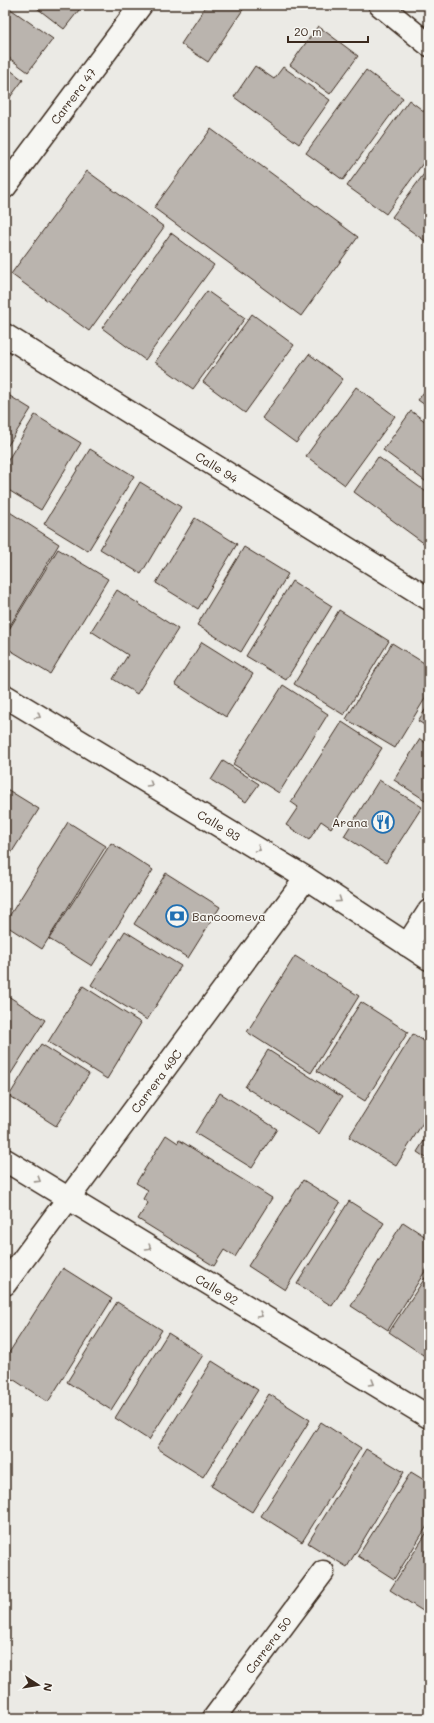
<svg xmlns="http://www.w3.org/2000/svg" width="434" height="1723" viewBox="0 0 434 1723" font-family="Mali,sans-serif">
	<rect width="100%" height="100%" fill="#ebeae5"/>
	<filter id="ink" filterUnits="userSpaceOnUse"><feTurbulence type="fractalNoise" baseFrequency=".025" numOctaves="2"/><feDisplacementMap in="SourceGraphic" scale="8" xChannelSelector="R" yChannelSelector="G"/><feConvolveMatrix kernelMatrix="1 2 1 2 8 2 1 2 1" color-interpolation-filters="sRGB"/></filter>
	<g filter="url(#ink)">
		<g fill="#bab4ae" stroke="#3b2a1e">
			<polygon points="5,5 53,39 28,72 5,55"/>
			<polygon points="33,5 83,5 64,29"/>
			<polygon points="207,5 246,5 208,62 181,44"/>
			<polygon points="318,26 358,56 330,94 290,65"/>
			<polygon points="5,66 23,80 5,104"/>
			<polygon points="255,66 274,79 283,67 330,100 299,144 234,97"/>
			<polygon points="366,70 403,98 343,180 306,153"/>
			<polygon points="409,100 429,115 429,155 386,214 347,186"/>
			<polygon points="211,129 358,237 301,316 154,208"/>
			<polygon points="429,167 429,244 392,217"/>
			<polygon points="87,171 164,227 89,331 11,274"/>
			<polygon points="171,233 214,265 145,360 102,328"/>
			<polygon points="207,291 245,318 193,389 155,362"/>
			<polygon points="252,314 294,345 245,413 203,382"/>
			<polygon points="309,354 343,379 296,443 262,418"/>
			<polygon points="429,385 429,408 418,400"/>
			<polygon points="356,387 395,416 345,485 306,456"/>
			<polygon points="5,393 31,409 5,450"/>
			<polygon points="411,411 429,424 429,484 383,450"/>
			<polygon points="35,415 81,443 41,510 5,488 5,465"/>
			<polygon points="90,449 134,476 88,551 44,524"/>
			<polygon points="378,457 429,494 429,547 354,492"/>
			<polygon points="140,482 181,507 141,574 100,549"/>
			<polygon points="5,509 59,544 5,634"/>
			<polygon points="195,518 237,544 198,609 156,583"/>
			<polygon points="244,547 288,574 241,652 197,625"/>
			<polygon points="58,549 108,579 50,674 5,647 5,636"/>
			<polygon points="292,581 332,606 286,680 246,656"/>
			<polygon points="117,590 178,629 137,694 113,679 128,655 91,631"/>
			<polygon points="339,610 389,641 344,715 294,684"/>
			<polygon points="202,642 253,674 226,717 175,684"/>
			<polygon points="392,643 429,666 429,692 395,748 346,719"/>
			<polygon points="283,685 328,714 279,793 233,764"/>
			<polygon points="429,704 429,728 418,721"/>
			<polygon points="342,722 382,748 331,828 321,821 309,840 286,825 298,807 291,802"/>
			<polygon points="420,739 429,745 428,802 394,780"/>
			<polygon points="223,761 259,784 246,802 211,780"/>
			<polygon points="379,780 422,807 386,863 344,836"/>
			<polygon points="5,788 39,809 5,863"/>
			<polygon points="68,822 106,846 42,949 5,925 5,923"/>
			<polygon points="111,843 153,870 92,966 49,939"/>
			<polygon points="166,873 220,907 188,958 134,924"/>
			<polygon points="125,931 181,966 147,1020 91,985"/>
			<polygon points="295,956 359,996 311,1073 247,1032"/>
			<polygon points="83,986 141,1023 107,1079 48,1042"/>
			<polygon points="5,994 45,1020 5,1083"/>
			<polygon points="361,1002 408,1032 365,1101 317,1071"/>
			<polygon points="413,1034 429,1044 429,1113 396,1166 349,1137"/>
			<polygon points="41,1044 89,1074 56,1126 9,1096"/>
			<polygon points="268,1050 342,1097 319,1134 245,1087"/>
			<polygon points="220,1093 277,1129 252,1168 195,1133"/>
			<polygon points="429,1133 429,1160 417,1152"/>
			<polygon points="166,1135 178,1143 179,1140 272,1198 235,1257 224,1250 214,1266 138,1219 148,1203 143,1199 148,1190 136,1183"/>
			<polygon points="303,1180 340,1203 285,1290 248,1266"/>
			<polygon points="349,1201 384,1223 332,1306 297,1284"/>
			<polygon points="403,1222 429,1239 429,1265 388,1330 351,1306"/>
			<polygon points="63,1268 112,1299 48,1402 5,1374 5,1359"/>
			<polygon points="429,1272 429,1359 389,1332"/>
			<polygon points="117,1302 162,1330 111,1410 67,1382"/>
			<polygon points="168,1333 203,1355 149,1440 115,1418"/>
			<polygon points="212,1361 258,1390 203,1477 157,1448"/>
			<polygon points="269,1394 310,1420 252,1512 211,1486"/>
			<polygon points="321,1422 361,1448 302,1542 261,1516"/>
			<polygon points="366,1449 404,1472 347,1567 308,1543"/>
			<polygon points="411,1472 429,1483 429,1523 394,1579 358,1556"/>
			<polygon points="429,1529 429,1615 390,1590"/>
		</g>
		<g fill="none" stroke-linecap="round" stroke-linejoin="round">
			<g stroke="#3b2a1e" stroke-width="25">
				<g id="street">
					<polyline points="380,5 429,45"/>
					<polyline points="5,187 141,5"/>
					<polyline points="5,335 429,599"/>
					<polyline points="407,945 429,911"/>
					<polyline points="5,1160 429,1417"/>
					<polyline points="5,1284 306,878"/>
					<polyline points="214,1718 323,1572"/>
				</g>
			</g>
			<g stroke="#3b2a1e" stroke-width="25">
				<polyline id="secondary" points="5,696 306,878 429,959"/>
			</g>
			<use href="#street" stroke="#f6f6f2" stroke-width="22"/>
			<use href="#secondary" stroke="#f6f6f2" stroke-width="22"/>
		</g>
		<defs><path id="oneway-chevron" d="M-2-3.5L2.5 0L-2 3.5" fill="none" stroke-width="1.6" stroke-linecap="round" stroke-linejoin="round"/></defs>
		<g stroke="#989088">
			<use href="#oneway-chevron" transform="translate(38 716) rotate(31)"/>
			<use href="#oneway-chevron" transform="translate(150 784) rotate(31)"/>
			<use href="#oneway-chevron" transform="translate(258 849) rotate(31)"/>
			<use href="#oneway-chevron" transform="translate(339 900) rotate(34)"/>
			<use href="#oneway-chevron" transform="translate(38 1180) rotate(32)"/>
			<use href="#oneway-chevron" transform="translate(149 1248) rotate(31)"/>
			<use href="#oneway-chevron" transform="translate(260 1315) rotate(31)"/>
			<use href="#oneway-chevron" transform="translate(372 1383) rotate(31)"/>
		</g>
	</g>
	<defs>
		<g id="restaurant-ring" transform="scale(1.15)"><circle r="9.5" fill="#f6f6f2" stroke="#1f6fb2" stroke-width="1.5"/><path d="M-5-6h1v4h1v-4h1v4h1v-4h1v5L-1.5 .5V6h-2V.5L-5-1ZM5-6V6H3V1.5H1.5Q1.5-4 5-6Z" fill="#1f6fb2"/></g>
		<g id="bank-ring" transform="scale(1.15)"><circle r="9.5" fill="#f6f6f2" stroke="#1f6fb2" stroke-width="1.5"/><path d="M-6-4H6V4H-6ZM0-2.3a2.3 2.3 0 1 0 0 4.6a2.3 2.3 0 1 0 0-4.6Z" fill="#1f6fb2"/></g>
	</defs>
	<g fill-rule="evenodd">
		<use href="#restaurant-ring" x="383" y="822"/>
		<use href="#bank-ring" x="177" y="916"/>
	</g>
	<g text-anchor="middle" dominant-baseline="central" stroke-width="3" stroke-linejoin="round" paint-order="stroke">
		<g font-size="12" fill="#3b2a1e" stroke="#f6f6f2">
			<text transform="translate(73 96) rotate(-53)">Carrera 47</text>
			<text transform="translate(217 467) rotate(32)">Calle 94</text>
			<text transform="translate(219 825) rotate(31)">Calle 93</text>
			<text transform="translate(156 1081) rotate(-53)">Carrera 49C</text>
			<text transform="translate(217 1289) rotate(31)">Calle 92</text>
			<text transform="translate(268 1645) rotate(-53)">Carrera 50</text>
		</g>
		<g font-size="12" fill="#3b2a1e" stroke="#f6f6f2" text-anchor="end">
			<text x="368" y="822">Arana</text>
			<text x="192" y="916" text-anchor="start">Bancoomeva</text>
		</g>
	</g>
	<rect width="434" height="1723" fill="none" stroke="#f6f6f2" stroke-width="20"/>
	<rect x="10" y="10" width="414" height="1703" fill="none" stroke="#3b2a1e" stroke-width="1.5" filter="url(#ink)"/>
	<g transform="translate(38 1685) rotate(102)" stroke="#f6f6f2" stroke-width="3" paint-order="stroke">
	<path d="M0-3L7 15L0 10L-7 15Z" fill="#3b2a1e"/>
	<text y="-6" font-size="11" font-weight="bold" text-anchor="middle" fill="#3b2a1e">N</text>
	</g>
	<path d="M288 36v6h80v-6" fill="none" stroke="#3b2a1e" stroke-width="2"/>
	<text x="294" y="36" font-size="12" fill="#3b2a1e" stroke="#f6f6f2" stroke-width="3" paint-order="stroke">20 m</text>
</svg>
